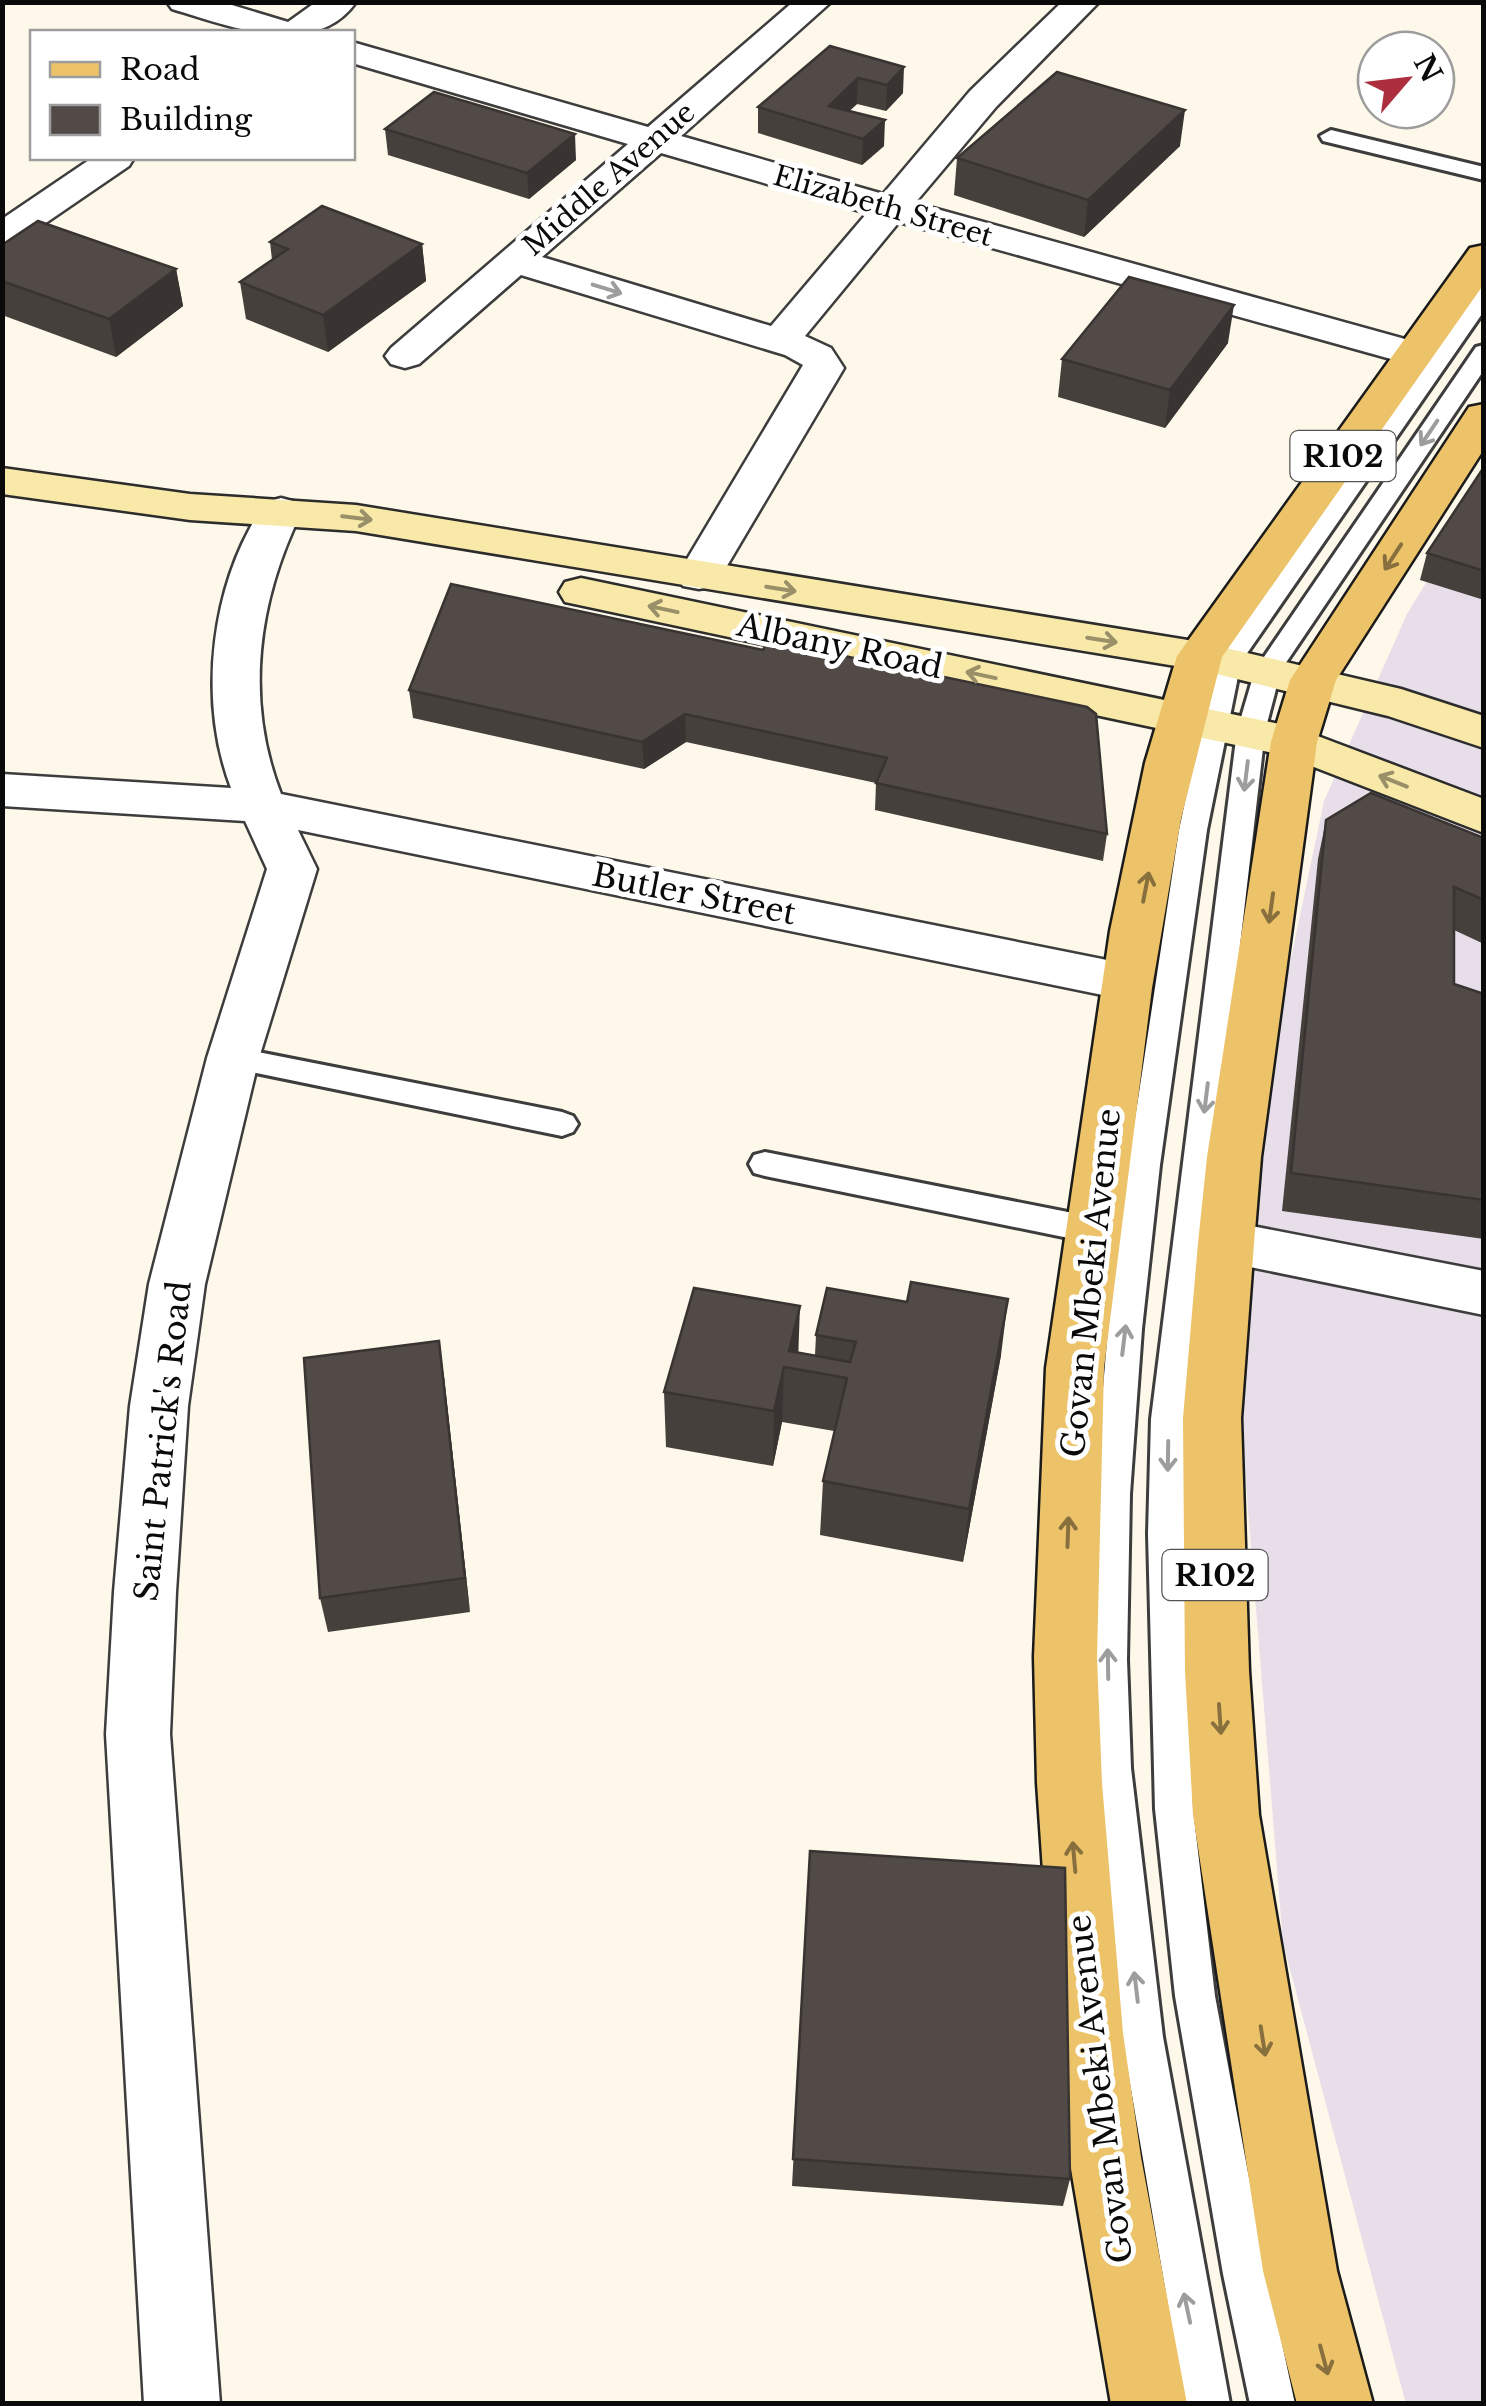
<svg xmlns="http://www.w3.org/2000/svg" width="1486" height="2406" viewBox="0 0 1486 2406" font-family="'Libre Baskerville',serif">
	<rect width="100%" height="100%" fill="#fdf8e9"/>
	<polygon fill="#e7dee9" points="1483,490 1484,2403 1406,2404 1283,1943 1234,1335 1236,1221 1324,801 1407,614"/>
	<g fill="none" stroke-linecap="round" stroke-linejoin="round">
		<g stroke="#3d3d3d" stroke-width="6">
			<g id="lane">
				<polygon points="1331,130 1484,167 1484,180 1323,141 1320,136"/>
				<polygon points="1484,287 1484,311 1241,662 1207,830 1160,1165 1142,1329 1130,1494 1127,1660 1131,1768 1163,2037 1230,2404 1185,2404 1122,2037 1093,1768 1089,1660 1094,1494 1108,1329 1128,1165 1179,830 1215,661 1476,289"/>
				<polygon points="1484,345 1484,370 1281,670 1265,731 1185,1419 1184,1534 1193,1809 1215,1996 1267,2274 1295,2404 1250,2404 1223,2274 1175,1996 1155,1809 1148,1534 1151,1419 1237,731 1255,670 1476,347"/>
				<polygon points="233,1047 562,1112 573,1116 578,1124 573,1132 562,1136 222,1066 218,1058 222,1050"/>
				<polygon points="765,1152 1093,1217 1105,1221 1109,1230 1105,1239 1093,1243 765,1176 754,1173 749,1164 754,1155"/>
			</g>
		</g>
		<g stroke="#3d3d3d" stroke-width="5">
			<g id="street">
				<path d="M167,2h55l66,20 28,-20h40c-41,59 -130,23 -184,7z"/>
				<path d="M793,2h38l-150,134 202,58 87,-103 92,-89h37l-103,105 -81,96 515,143 6,8 -6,8 -14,4 -517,-144 -94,114 26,12 13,20 -123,208 -6,10 -16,3 -16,-3 -6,-10 126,-211 -18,-10 -264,-80 -102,89 -14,4 -14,-4 -6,-8 6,-8 237,-204 -276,-81v-21l296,85zM661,153l206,60 -96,113 -229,-69z"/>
				<polygon points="92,158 134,158 129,166 15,244 2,247 2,219"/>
				<path d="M281,498l15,4 6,9c-44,89 -58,188 -21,283l846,170 18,5 8,13 -8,13 -18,5 -829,-170 19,39 -58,189 -54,226 -17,122 -12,186 -6,142 50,670h-76l-38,-670 8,-142 16,-186 19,-122 58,-226 60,-189 -22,-48 -243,-15v-32l229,14c-34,-90 -20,-207 35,-286z"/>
				<polygon points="1226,1221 1484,1271 1484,1315 1206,1258 1198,1243 1206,1228"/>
			</g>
		</g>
		<g stroke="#2c2c2c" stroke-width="5">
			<g id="secondary">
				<polygon points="2,468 190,494 356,505 1200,642 1401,689 1484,716 1484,748 1388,716 1200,670 356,531 190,520 2,494"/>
				<polygon points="581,578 1294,727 1484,799 1484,833 1283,755 565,602 559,592 565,582"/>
			</g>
		</g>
		<g stroke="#1b1b1b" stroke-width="5">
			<g id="primary">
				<polygon points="1484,245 1484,284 1222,657 1181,819 1152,988 1104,1368 1097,1657 1102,1783 1123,2033 1141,2157 1187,2404 1111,2404 1069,2157 1054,2033 1037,1783 1034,1657 1046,1368 1110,931 1145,763 1177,656 1470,248"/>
				<polygon points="1484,404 1484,449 1336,680 1317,742 1261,1157 1254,1243 1241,1418 1249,1671 1259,1815 1337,2271 1373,2404 1297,2404 1263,2271 1193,1815 1185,1671 1183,1418 1198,1243 1207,1157 1271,742 1290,680 1469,407"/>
			</g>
		</g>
		<use href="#lane" fill="#fff" fill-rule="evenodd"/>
		<use href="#street" fill="#fff" fill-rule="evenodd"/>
		<use href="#secondary" fill="#f8e9a9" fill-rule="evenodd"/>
		<use href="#primary" fill="#edc369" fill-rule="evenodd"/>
	</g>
	<g fill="#46403d">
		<polygon points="830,46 903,93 886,111 857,104 849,111 884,146 862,165 758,133 758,107"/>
		<polygon points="385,129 576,160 529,199 388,155"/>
		<polygon points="1180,146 1084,237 954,195 957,158"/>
		<polygon points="270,242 422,244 426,281 328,352 246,319 240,282 272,260"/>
		<polygon points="2,245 176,269 183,306 116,357 2,315"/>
		<polygon points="1228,343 1165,428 1058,397 1062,359"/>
		<polygon points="1484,467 1484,600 1420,580 1427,553"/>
		<polygon points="451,584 1107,834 1103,861 875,810 876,783 686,742 644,769 413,718 409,690"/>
		<polygon points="1326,820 1484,838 1484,944 1454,930 1454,984 1484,994 1484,1239 1282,1211 1318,859"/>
		<polygon points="816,1335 1001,1355 963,1562 820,1535 823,1481 834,1431 782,1422 773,1466 666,1447 664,1392 799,1352 815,1355"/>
		<polygon points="444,1377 470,1612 328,1632 320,1598"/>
		<polygon points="810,1851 1070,2179 1063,2206 792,2186"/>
	</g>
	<g fill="#393432">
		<polygon points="904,67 903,93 886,111 887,85"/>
		<polygon points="858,78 857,104 830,129 829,106"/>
		<polygon points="1185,110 1180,146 1084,237 1088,200"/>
		<polygon points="885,120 884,146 862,165 863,139"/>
		<polygon points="575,134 576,160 529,199 527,173"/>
		<polygon points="422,244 426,281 328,352 323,315"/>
		<polygon points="176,269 183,306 116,357 109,319"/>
		<polygon points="1234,305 1228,343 1165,428 1170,390"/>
		<polygon points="685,714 686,742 644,769 642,742"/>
		<polygon points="1008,1299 1001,1355 963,1562 969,1509"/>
		<polygon points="800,1306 798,1362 789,1351"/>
		<polygon points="439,1341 444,1377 470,1612 465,1578"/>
		<polygon points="784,1367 782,1422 773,1466 774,1411"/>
	</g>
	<g fill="#514a47" stroke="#393432" stroke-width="2.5">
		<polygon points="830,46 904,67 887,85 858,78 829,106 885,120 863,139 758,107"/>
		<polygon points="1057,72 1185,110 1088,200 957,158"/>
		<polygon points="434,92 575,134 527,173 385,129"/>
		<polygon points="322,206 422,244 323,315 240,282 288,249 270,242"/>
		<polygon points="38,221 176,269 109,319 2,281 2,245"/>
		<polygon points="1129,277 1234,305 1170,390 1062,359"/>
		<polygon points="1484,467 1484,571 1427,553"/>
		<polygon points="451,584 763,650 768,640 1087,707 1096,714 1107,834 876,783 887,758 685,714 642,742 409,690"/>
		<polygon points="1371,793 1484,838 1484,900 1454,887 1454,984 1484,994 1484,1200 1291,1173 1326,820"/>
		<polygon points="911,1282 1008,1299 969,1509 823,1481 847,1378 784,1367 774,1411 664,1392 694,1288 800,1306 789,1351 850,1362 856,1342 816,1335 827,1288 907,1302"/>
		<polygon points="439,1341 465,1578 320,1598 304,1358"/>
		<polygon points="810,1851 1065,1868 1070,2179 793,2159"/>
	</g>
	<defs><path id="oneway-shaft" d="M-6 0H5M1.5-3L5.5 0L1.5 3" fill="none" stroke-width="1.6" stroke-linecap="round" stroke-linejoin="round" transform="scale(2.5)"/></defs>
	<g stroke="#9d9d9d">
		<use href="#oneway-shaft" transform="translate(607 289) rotate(17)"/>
		<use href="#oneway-shaft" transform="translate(1429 433) rotate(124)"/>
		<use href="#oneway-shaft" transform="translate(1246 776) rotate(97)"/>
		<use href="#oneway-shaft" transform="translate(1206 1098) rotate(97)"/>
		<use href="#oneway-shaft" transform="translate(1124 1340) rotate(-83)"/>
		<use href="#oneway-shaft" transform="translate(1168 1456) rotate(91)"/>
		<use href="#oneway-shaft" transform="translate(1108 1664) rotate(-91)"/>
		<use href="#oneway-shaft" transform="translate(1136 1987) rotate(-97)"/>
		<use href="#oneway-shaft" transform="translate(1187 2308) rotate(-102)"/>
	</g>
	<g stroke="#999069">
		<use href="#oneway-shaft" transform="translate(357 518) rotate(7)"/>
		<use href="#oneway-shaft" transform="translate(781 589) rotate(9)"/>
		<use href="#oneway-shaft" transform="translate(663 609) rotate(-168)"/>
		<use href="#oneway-shaft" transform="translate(1102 640) rotate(9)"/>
		<use href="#oneway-shaft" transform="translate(981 675) rotate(-168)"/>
		<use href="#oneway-shaft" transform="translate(1393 781) rotate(-158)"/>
	</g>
	<g stroke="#87703e">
		<use href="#oneway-shaft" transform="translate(1393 557) rotate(123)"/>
		<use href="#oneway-shaft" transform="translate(1146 887) rotate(-79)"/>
		<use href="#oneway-shaft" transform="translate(1271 908) rotate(98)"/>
		<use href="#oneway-shaft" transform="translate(1068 1532) rotate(-88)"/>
		<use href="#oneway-shaft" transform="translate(1220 1719) rotate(86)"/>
		<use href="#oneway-shaft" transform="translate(1074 1857) rotate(-95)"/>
		<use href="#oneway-shaft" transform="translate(1263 2041) rotate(81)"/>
		<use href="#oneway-shaft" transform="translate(1324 2360) rotate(75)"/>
	</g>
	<g text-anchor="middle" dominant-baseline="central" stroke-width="10" stroke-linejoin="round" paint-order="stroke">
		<g font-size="28" fill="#0a0a0a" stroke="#fff">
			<text transform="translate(609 179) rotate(-41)">Middle Avenue</text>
			<text transform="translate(883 206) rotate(16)">Elizabeth Street</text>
		</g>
		<g fill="#fff" stroke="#545454" stroke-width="2.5">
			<rect x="1290.5" y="431" width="105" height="50" rx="8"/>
			<rect x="1162.5" y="1550" width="105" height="50" rx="8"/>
		</g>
		<g font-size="30" font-weight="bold" fill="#0a0a0a">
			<text x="1343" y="456">R102</text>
			<text x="1215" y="1575">R102</text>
		</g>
		<g font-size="32" fill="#0a0a0a" stroke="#fff">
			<text transform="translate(840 646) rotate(12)">Albany Road</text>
			<text transform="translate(694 894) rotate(11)">Butler Street</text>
			<text transform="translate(1091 1283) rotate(-84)">Govan Mbeki Avenue</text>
			<text transform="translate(163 1441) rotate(-84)">Saint Patrick's Road</text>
			<text transform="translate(1100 2089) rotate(-97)">Govan Mbeki Avenue</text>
		</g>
	</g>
	<rect width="1486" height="2406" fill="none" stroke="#0a0a0a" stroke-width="10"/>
	<rect x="30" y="30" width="325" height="130" fill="#ffffff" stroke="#9d9d9d" stroke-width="2.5"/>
	<rect x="50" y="62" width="50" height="15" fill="#edc369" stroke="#9d9d9d" stroke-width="2.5"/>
	<text x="120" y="80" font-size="30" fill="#0a0a0a">Road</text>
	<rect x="50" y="105" width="50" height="30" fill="#514a47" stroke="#9d9d9d" stroke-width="2.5"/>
	<text x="120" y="130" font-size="30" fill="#0a0a0a">Building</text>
	<g transform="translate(1406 80) rotate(62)"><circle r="48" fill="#ffffff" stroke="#9d9d9d" stroke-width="2.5"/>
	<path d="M0-8L18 38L0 25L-18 38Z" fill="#ad2f3e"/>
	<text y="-15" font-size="28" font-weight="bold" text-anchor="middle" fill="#0a0a0a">N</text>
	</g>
</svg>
